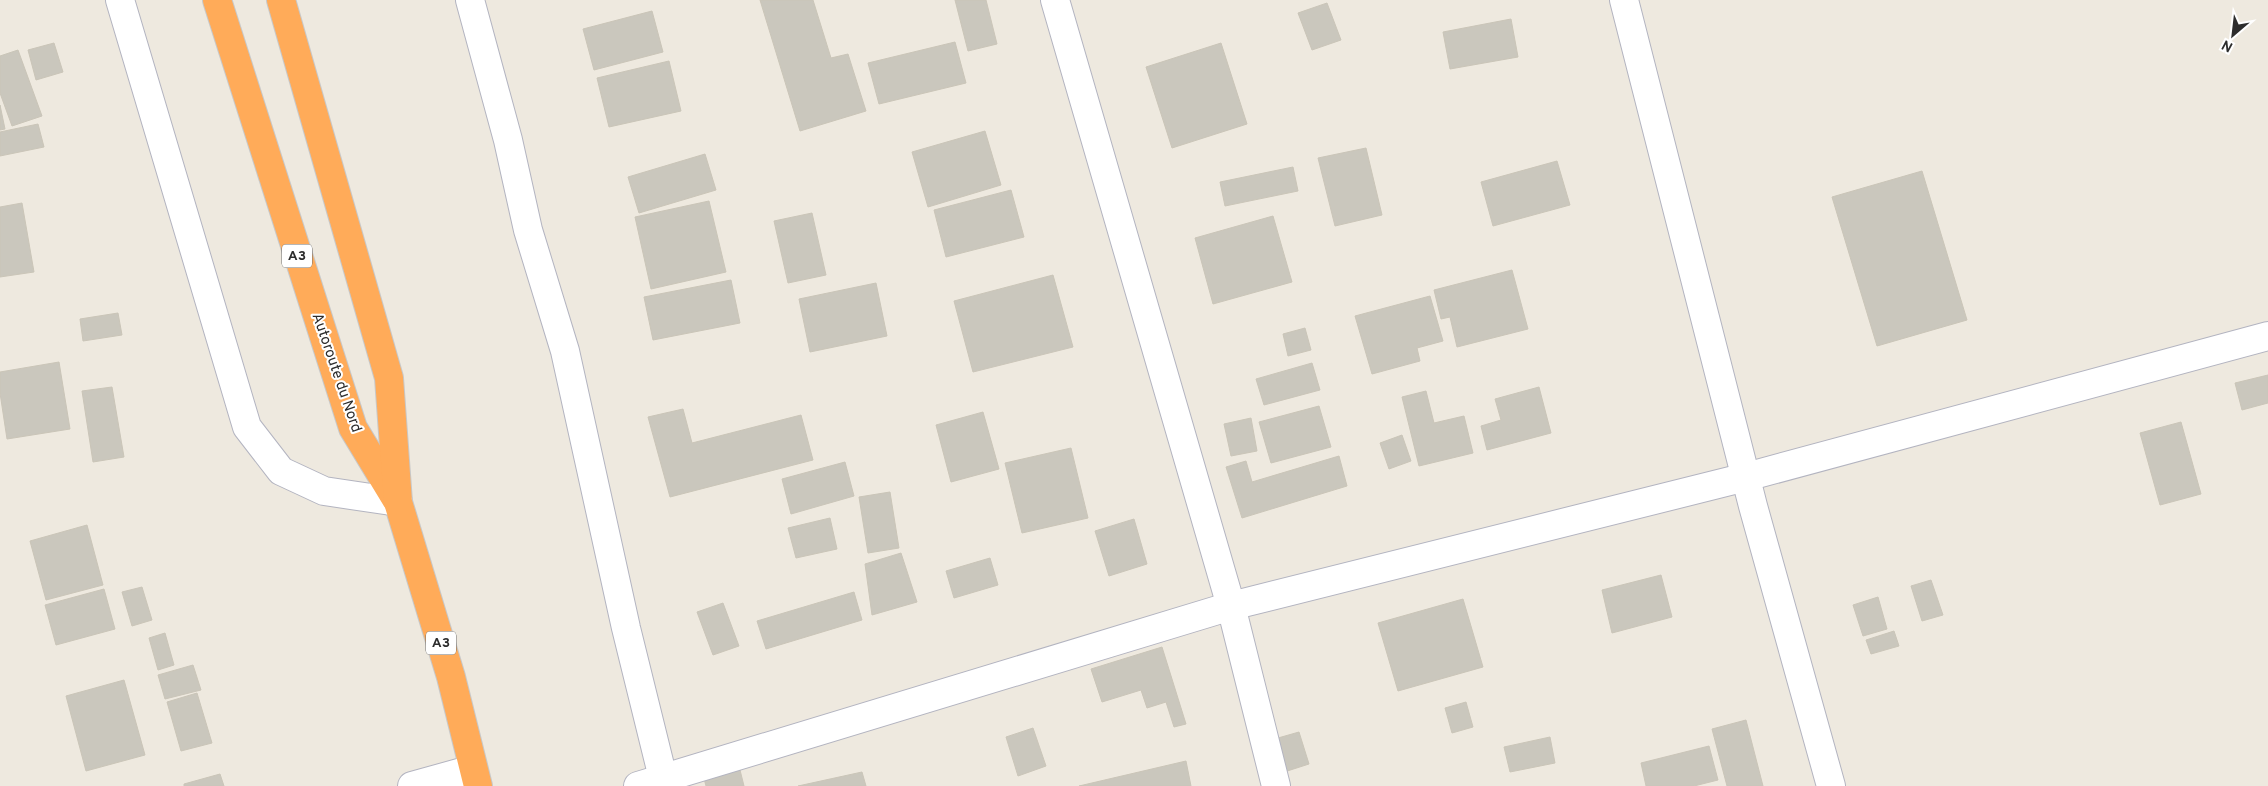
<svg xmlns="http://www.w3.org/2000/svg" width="2268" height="786" viewBox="0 0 2268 786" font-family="Overpass,sans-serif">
	<rect width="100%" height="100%" fill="#eee9df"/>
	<g fill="#cac7bd" stroke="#cac5b8">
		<polygon points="760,0 813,0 831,58 848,54 866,111 800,131"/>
		<polygon points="955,0 986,0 997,44 968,51"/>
		<polygon points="1327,3 1341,40 1312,50 1298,13"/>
		<polygon points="652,11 663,52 594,70 583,29"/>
		<polygon points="1511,19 1518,57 1450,69 1443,32"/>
		<polygon points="955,42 966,83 879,104 868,63"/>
		<polygon points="54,43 63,72 36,80 28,50"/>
		<polygon points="1221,43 1247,124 1172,148 1146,67"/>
		<polygon points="18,50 42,116 12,126 0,93 0,56"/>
		<polygon points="669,61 681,111 609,127 597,78"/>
		<polygon points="0,105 5,129 0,130"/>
		<polygon points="38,124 44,147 0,156 0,132"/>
		<polygon points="985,131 1001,185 928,207 912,152"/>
		<polygon points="1366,148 1382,215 1335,226 1318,158"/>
		<polygon points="705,154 716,190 639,213 628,177"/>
		<polygon points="1557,161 1570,205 1493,226 1481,182"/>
		<polygon points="1293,167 1298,191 1225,206 1220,182"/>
		<polygon points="1922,171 1967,320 1877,346 1832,197"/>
		<polygon points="1011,190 1024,237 946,257 934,210"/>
		<polygon points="709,201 726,272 651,289 635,217"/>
		<polygon points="22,203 34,272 0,277 0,207"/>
		<polygon points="812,213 826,275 788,283 774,221"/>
		<polygon points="1273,216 1292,282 1213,304 1195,238"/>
		<polygon points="1512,270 1528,329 1457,347 1450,317 1441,319 1434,290"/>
		<polygon points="1053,275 1073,347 973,372 954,301"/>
		<polygon points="731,280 740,323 653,340 644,297"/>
		<polygon points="876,283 887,336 810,352 799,299"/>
		<polygon points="1430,296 1443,341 1417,348 1420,361 1372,374 1355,316"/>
		<polygon points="118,313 122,335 83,341 80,319"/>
		<polygon points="1305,328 1311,350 1288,356 1283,334"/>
		<polygon points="59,362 70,429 7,439 0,393 0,372"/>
		<polygon points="1312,363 1320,390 1264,405 1256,379"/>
		<polygon points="2268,375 2268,403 2242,410 2235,383"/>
		<polygon points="112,387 124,457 93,462 82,391"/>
		<polygon points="1539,387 1551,433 1487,450 1481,426 1501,420 1495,399"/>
		<polygon points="1426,391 1434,423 1464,416 1473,453 1419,466 1402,397"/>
		<polygon points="1319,406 1331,447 1271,463 1259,422"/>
		<polygon points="683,409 692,443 801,415 813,460 670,497 648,417"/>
		<polygon points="983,412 999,469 951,482 936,425"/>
		<polygon points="1251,418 1257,451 1231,456 1224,424"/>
		<polygon points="2181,422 2201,494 2160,505 2140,433"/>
		<polygon points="1402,435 1411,461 1389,469 1380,443"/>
		<polygon points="1071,448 1088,518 1022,533 1005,463"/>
		<polygon points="1339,456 1347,486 1242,518 1226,467 1246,461 1252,482"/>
		<polygon points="845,462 854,496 791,514 782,479"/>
		<polygon points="890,492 899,548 868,553 859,497"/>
		<polygon points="830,518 837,549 796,558 788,528"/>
		<polygon points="1134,519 1147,564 1109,576 1095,531"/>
		<polygon points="87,525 103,585 46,600 30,541"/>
		<polygon points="901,553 917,602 872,615 865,564"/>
		<polygon points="990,558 998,585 954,598 946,571"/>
		<polygon points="1661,575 1672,617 1612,633 1602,590"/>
		<polygon points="1931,580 1943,615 1922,621 1911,586"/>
		<polygon points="142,587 152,620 132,626 122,592"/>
		<polygon points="104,589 115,629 56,645 45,605"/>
		<polygon points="854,592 862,620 766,649 757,621"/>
		<polygon points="1878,597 1887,629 1863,636 1853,605"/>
		<polygon points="1463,599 1483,667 1398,691 1378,623"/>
		<polygon points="723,603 739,646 713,655 697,612"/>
		<polygon points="1894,631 1899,646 1871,654 1866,640"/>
		<polygon points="165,633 174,665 158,670 149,638"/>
		<polygon points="1162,647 1186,724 1174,727 1166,702 1147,708 1141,690 1102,702 1091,669"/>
		<polygon points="193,665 201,690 165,699 158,675"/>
		<polygon points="124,680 145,755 86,771 66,696"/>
		<polygon points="197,693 212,743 181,751 167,702"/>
		<polygon points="1466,702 1473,727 1452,733 1445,708"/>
		<polygon points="1746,720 1763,786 1727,786 1712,729"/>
		<polygon points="1033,728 1046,766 1018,776 1006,737"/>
		<polygon points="1299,732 1309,764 1281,773 1271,740"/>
		<polygon points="1550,737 1555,763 1510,772 1504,747"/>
		<polygon points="1709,746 1718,780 1694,786 1646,786 1641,763"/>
		<polygon points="1186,761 1191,786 1079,786"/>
		<polygon points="738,762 744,786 706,786 702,771"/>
		<polygon points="862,772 866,786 798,786"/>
		<polygon points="220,774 224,786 184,786 184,784"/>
	</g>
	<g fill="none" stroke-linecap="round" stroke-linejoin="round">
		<g stroke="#b3b4c0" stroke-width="30">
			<g id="street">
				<polyline points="120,0 247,427 281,471 324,491 398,502"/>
				<polyline points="470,0 508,140 528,230 565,351 626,628 665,786"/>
				<polyline points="1055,0 1231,606 1276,786"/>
				<polyline points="1624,0 1753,506 1831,786"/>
				<polyline points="412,786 473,769"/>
				<polyline points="638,786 1231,606 1746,477 2268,336"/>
			</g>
		</g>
		<g stroke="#c8c8c8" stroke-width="30">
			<g id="highway">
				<polyline points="217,0 353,428 396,499"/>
				<polyline points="281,0 389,378 398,502 451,677 478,786"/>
			</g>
		</g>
		<use href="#street" stroke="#fff" stroke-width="28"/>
		<use href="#highway" stroke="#ffab59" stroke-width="28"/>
	</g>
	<g text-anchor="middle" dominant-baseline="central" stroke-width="4" stroke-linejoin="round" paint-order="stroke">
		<g fill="#fff" stroke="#6c6c6c" stroke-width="1">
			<rect x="282" y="244.5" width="30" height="23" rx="4"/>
			<rect x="426" y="631.5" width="30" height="23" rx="4"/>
		</g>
		<g font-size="14" font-weight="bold" fill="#2d2d2d">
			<text x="297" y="256">A3</text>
			<text x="441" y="643">A3</text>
		</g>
		<g font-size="15" fill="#2d2d2d" stroke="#fff">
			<text transform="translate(336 373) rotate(71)">Autoroute du Nord</text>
		</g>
	</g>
	<g transform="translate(2233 35) rotate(208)" stroke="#ffffff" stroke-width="4" paint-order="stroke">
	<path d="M0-4L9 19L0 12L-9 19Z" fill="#2d2d2d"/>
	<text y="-8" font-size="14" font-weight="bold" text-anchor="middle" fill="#2d2d2d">N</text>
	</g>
</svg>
